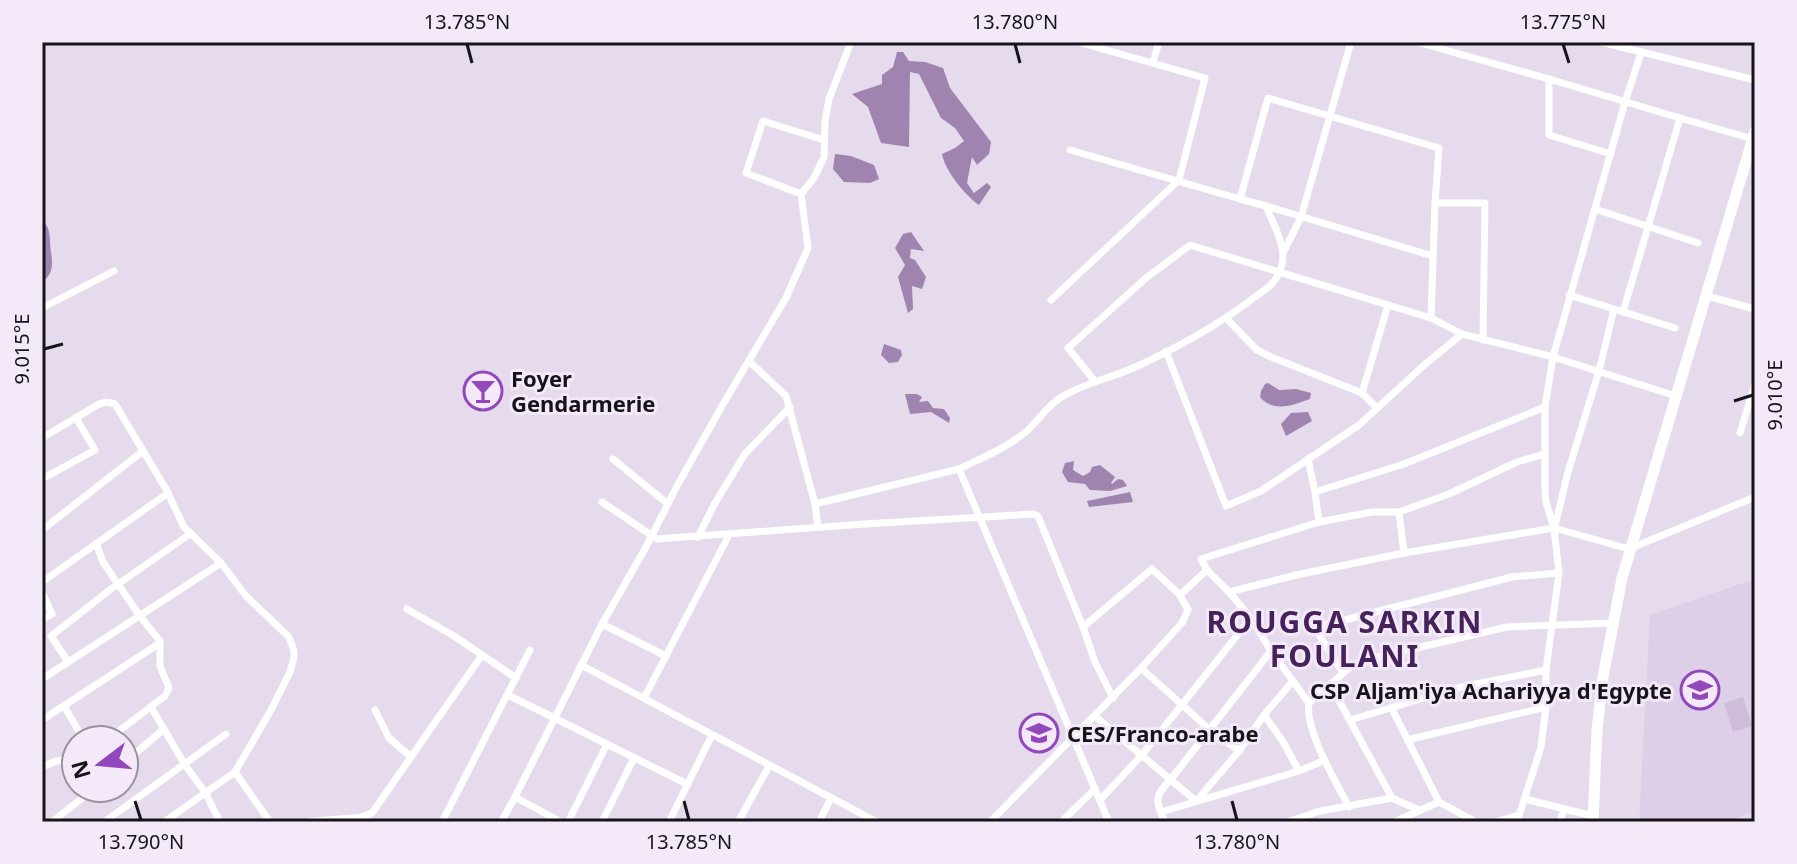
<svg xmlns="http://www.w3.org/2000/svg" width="1797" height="864" viewBox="0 0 1797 864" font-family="'Noto Sans',sans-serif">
	<rect width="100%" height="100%" fill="#e5dbec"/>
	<polygon fill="#ddcfe7" points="1755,579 1755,811 1727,822 1639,822 1650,615"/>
	<polygon fill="#cebdd9" points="1743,697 1752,726 1733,732 1724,703"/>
	<g fill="#9f84b0">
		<path d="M897,52h6l6,9 16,1 18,6 7,20 41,54 -2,12 -12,11 -5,-8 -5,26 7,10 13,-10 4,4 -12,18c-14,-10 -34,-34 -37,-51l13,-6 9,-7 -9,-13 -14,-10 -22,-44 -9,-2 -1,75 -28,-4 -13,-36 -16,-13 30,-10v-9l11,-8z"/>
		<polygon points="835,154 851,156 874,165 879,179 870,183 844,182 833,169"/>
		<path d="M42,220c10,9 7,19 9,32 2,13 2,22 -9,30z"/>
		<polygon points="911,232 924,251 911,249 910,258 915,260 926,277 922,289 912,286 913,309 908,313 898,277 905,265 895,248 903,234"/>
		<polygon points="884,344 901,350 902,355 898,362 889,363 881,355"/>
		<path d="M1268,383l11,7 17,-1 15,4 -1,6c-16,6 -37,14 -50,-2l1,-6 4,-7z"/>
		<polygon points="905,394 917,394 922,397 919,402 928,401 933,408 944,409 950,418 949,423 931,412 910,414"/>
		<polygon points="1308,412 1312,421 1286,436 1281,424 1291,413"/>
		<polygon points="1074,461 1073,470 1083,476 1090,472 1092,467 1100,465 1115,477 1111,483 1112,484 1118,479 1123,480 1127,486 1110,491 1090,490 1085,484 1068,482 1062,472 1065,463"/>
		<polygon points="1130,492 1133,502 1089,507 1087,501"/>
	</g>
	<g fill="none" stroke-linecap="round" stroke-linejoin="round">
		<g stroke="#fff" stroke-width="7">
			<polyline points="1417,42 1549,79 1680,118"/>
			<polyline points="1601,42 1755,80"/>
			<polyline points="1153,62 1159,42"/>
			<polyline points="1549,79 1549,135 1611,154"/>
			<polyline points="1070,150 1240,199"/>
			<polyline points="801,194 746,173 763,121 824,140"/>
			<polyline points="1435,203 1485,203 1483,340"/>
			<polyline points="1266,206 1433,256"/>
			<polyline points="1595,209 1698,243"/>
			<polyline points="1284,251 1301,217 1351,42"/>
			<polyline points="1569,295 1675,328"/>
			<polyline points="1707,296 1755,309"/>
			<polyline points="1051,300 1179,180 1205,78 1078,42"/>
			<polyline points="42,308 114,271"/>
			<polyline points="1623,312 1680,118 1753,139"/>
			<polyline points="1226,318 1257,350 1271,357 1362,393 1377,408"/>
			<polyline points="1166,351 1226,506 1261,491 1359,425 1423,366 1462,334 1553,357 1676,396"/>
			<polyline points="749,361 786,396 815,504 818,527"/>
			<polyline points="1094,380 1068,348 1146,278 1190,245 1431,318 1462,334"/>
			<polyline points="1362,393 1388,305"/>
			<polyline points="1740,433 1755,384"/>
			<polyline points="42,438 99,404 107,402 115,404 166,489 184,527 221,563 246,596 289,637 294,651 294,657 290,672 271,710 235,772 164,822"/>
			<polyline points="613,459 668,504"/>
			<polyline points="1308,459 1315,492 1319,522"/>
			<polyline points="959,469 1109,822"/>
			<polyline points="42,479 95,450 76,418"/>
			<polyline points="1315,492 1404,464 1545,407"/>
			<polyline points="602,502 657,539 865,524 1033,514 1038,516 1083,627 1095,662 1113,698"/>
			<path d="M815,504l144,-35c23,-11 50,-22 69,-39 12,-12 20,-25 35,-34 26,-15 53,-19 79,-32 36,-17 72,-37 105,-61 8,-7 22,-14 28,-23 18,-25 1,-49 -9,-74l-26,-7 28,-101 171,50 -4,55 -4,115"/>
			<polyline points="1399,512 1404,553"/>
			<polyline points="1555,526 1568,472 1599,371 1614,309"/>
			<polyline points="42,530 143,451"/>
			<polyline points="698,537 715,503 745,454 790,407"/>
			<polyline points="96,543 103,562 139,615 160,641 160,666 169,688 165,696 107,740"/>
			<polyline points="42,582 168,493"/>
			<polyline points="42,592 52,614 42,619"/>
			<polyline points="1229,592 1296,575 1404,553 1554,528 1629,549 1755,497"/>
			<polyline points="1180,595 1207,570"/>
			<polyline points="407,609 454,636 516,678"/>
			<polyline points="602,624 666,656"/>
			<polyline points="68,662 51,636 111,589 190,534"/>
			<polyline points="581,665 877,822"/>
			<polyline points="1141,668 1210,730 1239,751"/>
			<polyline points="1343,673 1318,633 1319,628 1321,626 1512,577 1559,573"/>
			<polyline points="42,679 221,563"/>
			<polyline points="1330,684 1392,798 1419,810"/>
			<polyline points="508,695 687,784"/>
			<polyline points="644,698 729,535"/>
			<polyline points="1309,703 1271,651 1251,618 1229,592 1207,570 1201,559 1319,522 1372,512 1399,512 1449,494 1517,462 1545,454"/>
			<polyline points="64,706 84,740"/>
			<polyline points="151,707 185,765 205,792 220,822"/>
			<polyline points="1391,707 1439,802 1476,822"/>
			<polyline points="375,710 389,738 411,757"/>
			<polyline points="1264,715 1282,740 1299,771"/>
			<polyline points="1096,717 1196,801"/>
			<polyline points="42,720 160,643"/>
			<polyline points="1350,720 1461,687 1546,670"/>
			<polyline points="1407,740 1546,707"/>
			<polyline points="124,763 164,729"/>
			<polyline points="42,767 56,761 76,759"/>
			<polyline points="235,772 270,822"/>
			<polyline points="515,797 561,822"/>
			<polyline points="1198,799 1239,751 1264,715 1293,681"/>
			<polyline points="1525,799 1593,816"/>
			<polyline points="1100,800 1141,756 1251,618"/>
			<path d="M1349,807c-13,-25 -45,-78 -40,-104l40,-35 16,-8 142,-33 106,-4"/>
			<polyline points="1161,812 1299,771 1325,760"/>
			<polyline points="359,818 372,813 482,655"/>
			<polyline points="52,822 95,788"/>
			<polyline points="104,822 226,734"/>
			<polyline points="442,822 530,650"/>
			<polyline points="501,822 515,797 602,624 646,547 677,486 722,406 786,298 808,248 801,194 814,178 824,157 825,121 829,99 851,42"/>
			<polyline points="568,822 607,744"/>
			<polyline points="602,822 634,758"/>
			<polyline points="669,822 712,735"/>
			<polyline points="738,822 769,766"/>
			<polyline points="819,822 831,798"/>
			<polyline points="990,822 1141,668 1182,623 1188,610 1180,595 1152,569 1083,627"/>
			<polyline points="1061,822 1095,789"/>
			<path d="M1165,822c-10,-22 -11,-25 6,-43l100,-128"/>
			<polyline points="1287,822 1320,811 1392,798"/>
			<polyline points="1394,822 1439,802"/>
			<polyline points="1495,822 1519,815"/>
			<polyline points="1517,822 1541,747 1546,707 1546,670 1559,573 1554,528 1546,502 1545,491 1545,407 1553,357 1625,102 1641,53"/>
			<polyline points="1560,822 1564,809"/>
		</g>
		<polyline stroke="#fff" stroke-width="8" points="309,822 359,818 369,822"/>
		<polyline stroke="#fff" stroke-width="11" points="1593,822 1597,730 1603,677 1622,578 1755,131"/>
	</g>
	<path fill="none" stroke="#161319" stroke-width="3" d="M467,44l5,19M1015,44l5,19M1563,44l6,19M44,349l19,-5M1734,401l19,-6M135,801l6,19M684,801l5,19M1232,801l5,19"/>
	<defs>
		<g id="bar-ring" transform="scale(2)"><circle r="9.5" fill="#f3e9f9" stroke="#9248ba" stroke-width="1.5"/><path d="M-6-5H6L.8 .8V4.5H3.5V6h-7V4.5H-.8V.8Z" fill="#9248ba"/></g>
		<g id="school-ring" transform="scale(2)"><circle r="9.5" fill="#f3e9f9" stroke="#9248ba" stroke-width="1.5"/><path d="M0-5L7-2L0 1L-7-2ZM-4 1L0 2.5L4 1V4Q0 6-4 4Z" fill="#9248ba"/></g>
	</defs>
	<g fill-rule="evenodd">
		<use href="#bar-ring" x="483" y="391"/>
		<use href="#school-ring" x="1700" y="690"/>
		<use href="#school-ring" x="1039" y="733"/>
	</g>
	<g text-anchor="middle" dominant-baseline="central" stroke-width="6" stroke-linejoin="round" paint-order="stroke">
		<g font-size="22" font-weight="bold" fill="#161319" stroke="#f3e9f9" text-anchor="start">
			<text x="511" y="378">Foyer<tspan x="511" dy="25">Gendarmerie</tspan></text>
			<text x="1672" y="690" text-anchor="end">CSP Aljam'iya Achariyya d'Egypte</text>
			<text x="1067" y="733">CES/Franco-arabe</text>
		</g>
		<g font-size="30" font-weight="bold" letter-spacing="2" fill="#452259" stroke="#f3e9f9">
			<text x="1345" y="621">ROUGGA SARKIN<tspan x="1345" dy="34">FOULANI</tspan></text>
		</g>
	</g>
	<rect width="1797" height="864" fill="none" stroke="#f3e9f9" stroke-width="88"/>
	<g transform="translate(100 764) rotate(254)"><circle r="38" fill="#f3e9f9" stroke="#9b939f" stroke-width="2"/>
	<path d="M0-6L14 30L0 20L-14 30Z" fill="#9248ba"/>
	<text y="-12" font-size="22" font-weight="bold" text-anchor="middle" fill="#161319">N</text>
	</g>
	<rect x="44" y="44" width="1709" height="776" fill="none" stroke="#161319" stroke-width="3"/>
	<g font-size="20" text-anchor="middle" fill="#161319">
		<text x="467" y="29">13.785°N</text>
		<text x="1015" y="29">13.780°N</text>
		<text x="1563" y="29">13.775°N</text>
		<text transform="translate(22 349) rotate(-90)" y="7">9.015°E</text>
		<text transform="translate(1775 395) rotate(-90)" y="7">9.010°E</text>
		<text x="141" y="849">13.790°N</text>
		<text x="689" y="849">13.785°N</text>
		<text x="1237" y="849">13.780°N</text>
	</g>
</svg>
